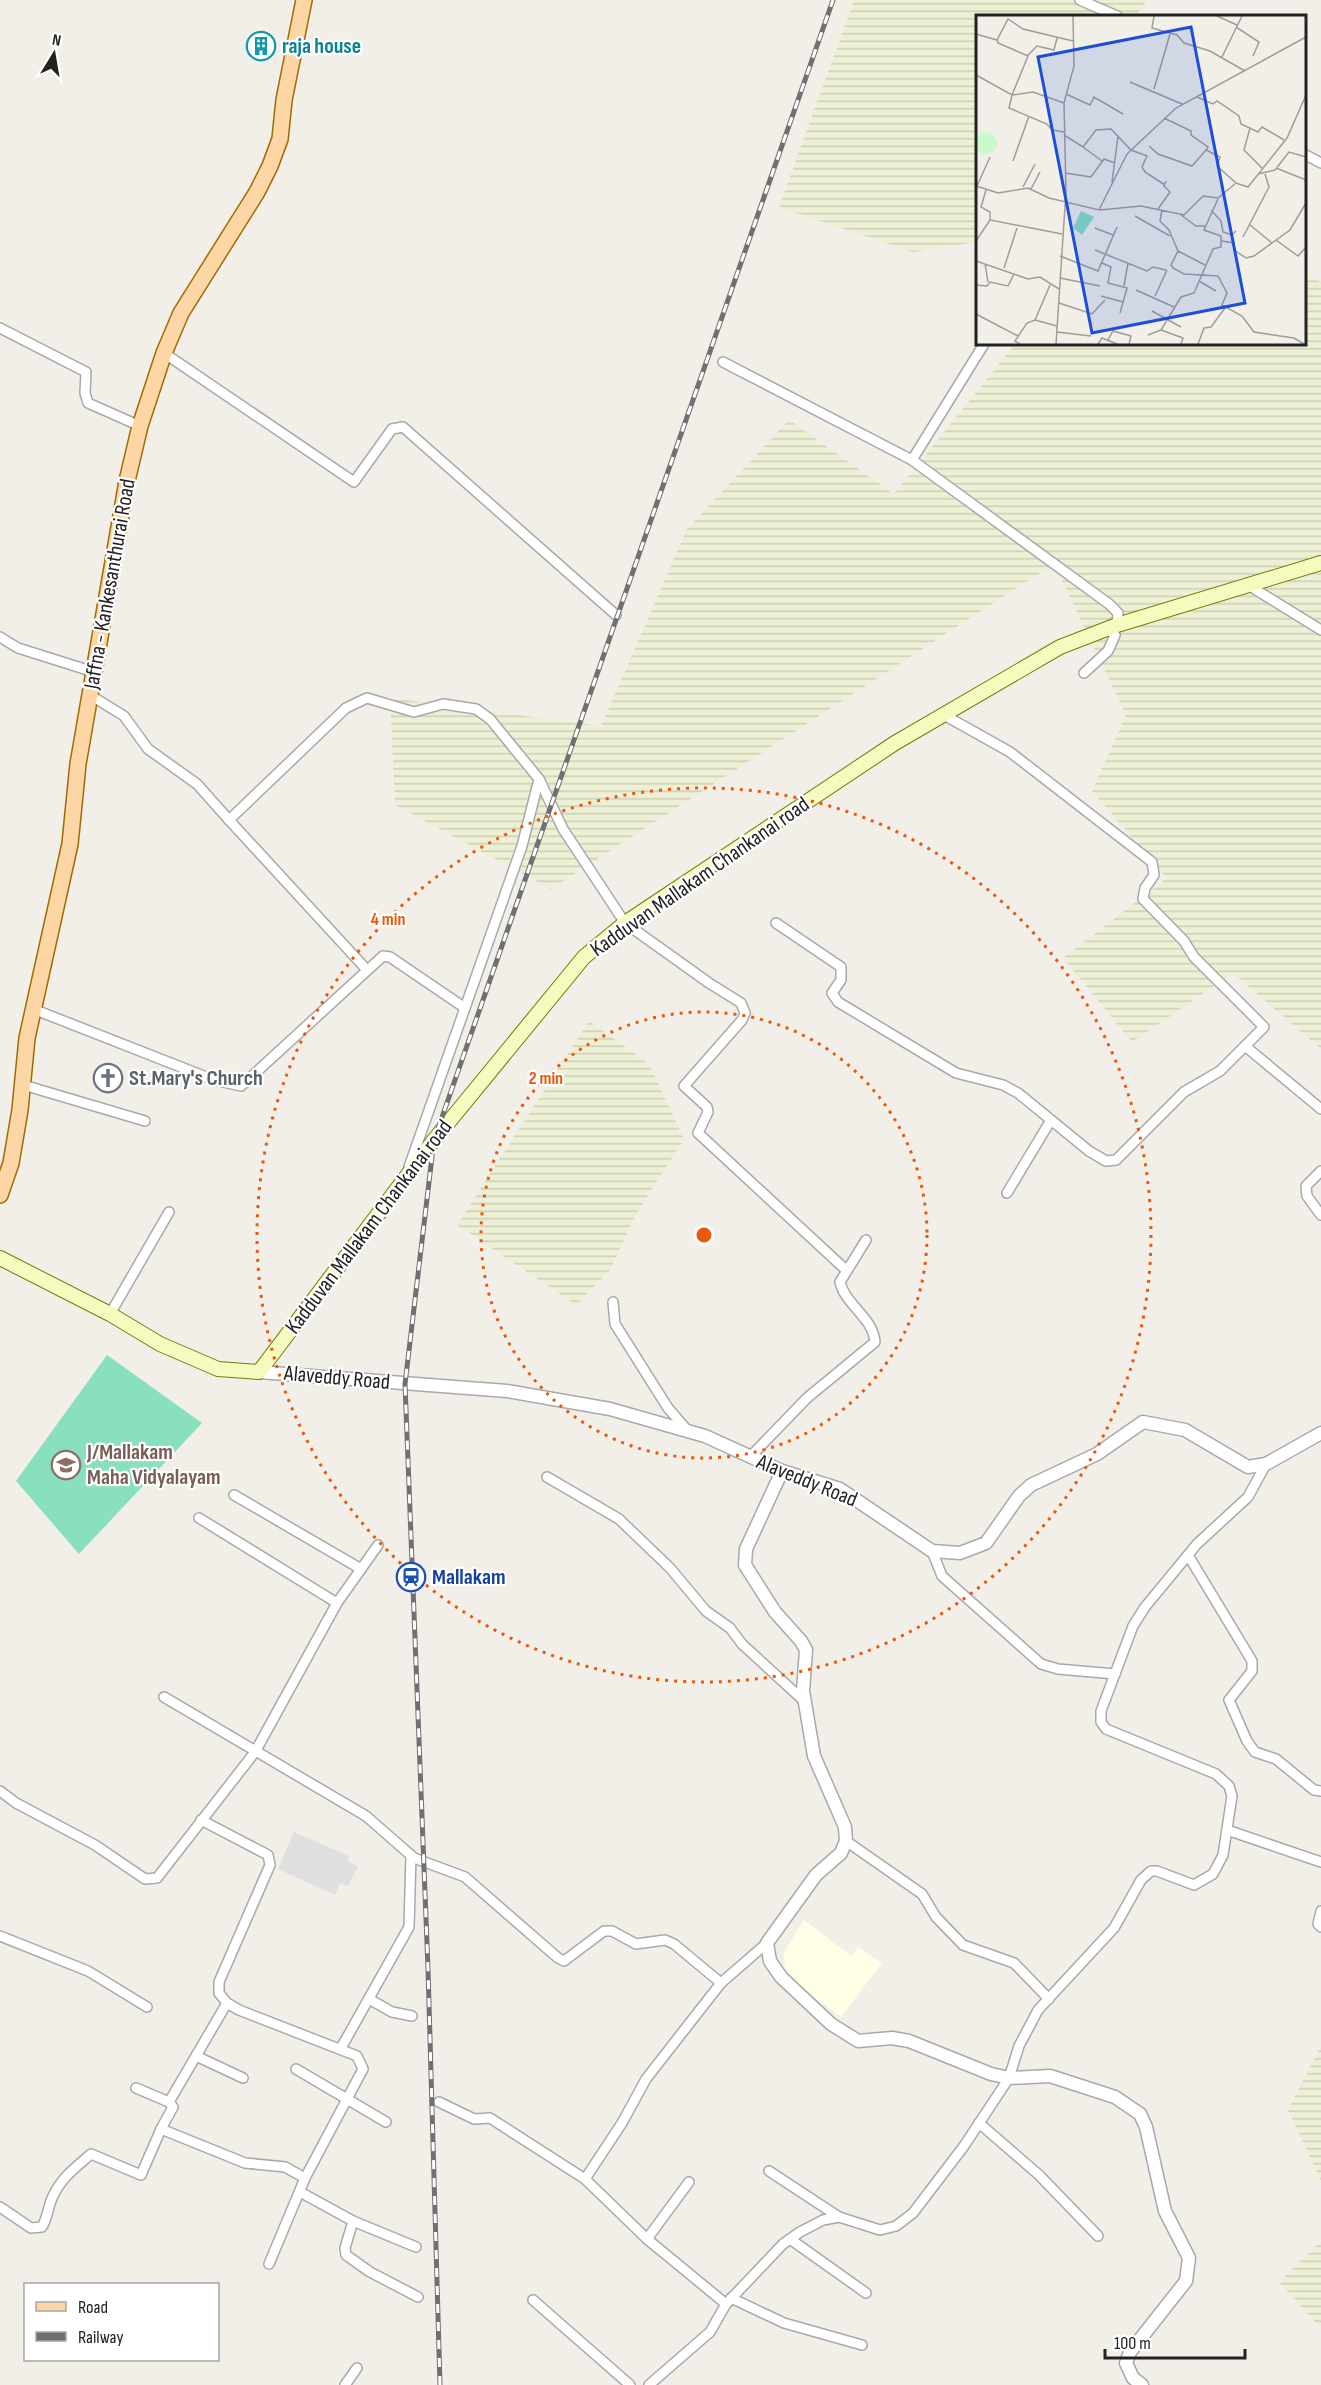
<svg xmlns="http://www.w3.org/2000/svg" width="1321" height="2385" viewBox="0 0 1321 2385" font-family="'Sofia Sans Condensed',sans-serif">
	<defs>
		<pattern id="farmland-rules" width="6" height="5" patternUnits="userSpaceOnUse" patternTransform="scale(1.5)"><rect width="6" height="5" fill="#eef0d5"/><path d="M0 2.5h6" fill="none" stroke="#ccceb7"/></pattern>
	</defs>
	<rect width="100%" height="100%" fill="#f2efe9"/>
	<polygon fill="#e0dfdf" points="294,1832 349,1856 348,1861 358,1866 348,1886 340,1883 335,1895 278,1869"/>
	<polygon fill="#ffffe5" points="804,1920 851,1956 858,1947 882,1963 841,2017 796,1984 785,1968 784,1952"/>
	<g fill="url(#farmland-rules)">
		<polygon points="854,0 1147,0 1136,16 978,16 977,242 913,252 779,207"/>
		<polygon points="1305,274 1321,282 1321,1049 1233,973 1132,1042 1063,958 1167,878 1092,791 1126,715 1054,564 551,889 395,805 390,698 601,726 687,529 789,420 894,494 1015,344 1304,344"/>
		<polygon points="589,1021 649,1064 684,1139 635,1216 610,1270 576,1305 457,1225"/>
		<polygon points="1321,2046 1321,2181 1288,2110"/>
		<polygon points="1321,2241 1321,2328 1279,2282"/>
	</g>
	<polygon fill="#88e0be" points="107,1355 202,1423 79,1554 16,1481"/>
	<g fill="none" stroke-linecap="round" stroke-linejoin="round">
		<g stroke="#a9a9a9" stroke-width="12">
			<g id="minor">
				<polyline points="1080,0 1117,16"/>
				<polyline points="1304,154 1321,163"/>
				<polyline points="0,328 86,372 85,393 88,403 140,426"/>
				<polyline points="164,353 354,482 392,429 403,427 616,615"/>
				<polyline points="723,362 912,460 1109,604 1118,613 1117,625"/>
				<polyline points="912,460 984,344"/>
				<polyline points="1248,585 1321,630"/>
				<polyline points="0,637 18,648 94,672"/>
				<polyline points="1084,673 1108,651 1115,635 1108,629"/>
				<polyline points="90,695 124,716 148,749 197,784 229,820 346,708 367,698 414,712 443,704 476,709 490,719 539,779 563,829 625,923 709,983 741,1003 745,1013 742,1020 684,1086 707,1107 708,1112 698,1133 846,1270"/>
				<polyline points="944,715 1010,752 1152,862 1154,875 1145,888 1143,899 1184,941 1194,957 1264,1027 1245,1046 1321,1109"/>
				<polyline points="229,820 367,970"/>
				<polyline points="776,923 841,967 841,980 832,993 838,1002 956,1073 1003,1085 1018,1093 1089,1151 1106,1161 1116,1160 1184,1092 1220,1071 1245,1046"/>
				<polyline points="33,1009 214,1080 241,1086 383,956 390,957 465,1008"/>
				<polyline points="20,1084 145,1121"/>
				<polyline points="409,1167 522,846 539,779"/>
				<polyline points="1321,1171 1306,1186 1307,1196 1321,1215"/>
				<polyline points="1007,1193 1051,1120"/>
				<polyline points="613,1302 615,1324 668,1408 687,1430"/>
				<polyline points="110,1314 169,1212"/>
				<path d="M750,1457l57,-59 68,-56c-2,-25 -30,-37 -35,-60l26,-42"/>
				<polyline points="547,1477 619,1519 670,1568 706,1611 730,1628 742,1644 803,1700"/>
				<polyline points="234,1495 361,1569"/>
				<polyline points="199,1518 337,1603"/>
				<polyline points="932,1551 942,1576 1041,1664 1058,1669 1115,1674"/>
				<polyline points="1188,1555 1252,1661 1252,1671 1229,1700 1247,1741 1255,1752 1276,1759 1314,1790 1321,1791"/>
				<polyline points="164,1697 366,1816 414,1858 465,1877 558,1958 564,1961 604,1931 612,1931 636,1944 665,1940 674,1944 721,1983"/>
				<polyline points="0,1791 16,1803 95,1845 145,1879 157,1878 255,1752 337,1603 378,1545"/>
				<polyline points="201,1820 268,1855 270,1865 219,1982 219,1993 227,2003 239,2010 357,2056 363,2069 305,2178 269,2264"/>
				<polyline points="1227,1830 1321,1862"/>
				<polyline points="846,1841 922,1894 936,1917 963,1945 1014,1963 1049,1999"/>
				<polyline points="1321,1911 1318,1924 1321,1927"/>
				<polyline points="0,1936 88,1971 147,2007"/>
				<polyline points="369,1999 392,2012 412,2016"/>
				<polyline points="341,2048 409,1927 411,1855"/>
				<polyline points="196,2056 243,2078"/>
				<polyline points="296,2069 386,2122"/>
				<polyline points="136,2088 169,2102 173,2107 161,2129 245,2163 285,2167 305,2178"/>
				<polyline points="169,2102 227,2003"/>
				<polyline points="439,2102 474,2119 490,2118 585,2179 647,2239 726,2304"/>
				<polyline points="979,2123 1039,2175 1098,2236"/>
				<polyline points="769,2171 839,2217"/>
				<polyline points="585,2179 622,2123 646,2079 685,2029 721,1983 767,1943"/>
				<polyline points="300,2192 353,2221 416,2247"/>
				<path d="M0,2207l31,21 11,-1c6,-10 6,-21 11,-31 9,-19 23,-29 38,-42l50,21 20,-46"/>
				<polyline points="353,2221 345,2248 346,2255 370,2272 418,2297"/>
				<polyline points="647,2239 689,2182"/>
				<polyline points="790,2239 866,2293"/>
				<polyline points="731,2298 784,2323 862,2345"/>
				<polyline points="533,2300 630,2385"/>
				<polyline points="345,2385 357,2368"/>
				<polyline points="649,2385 710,2332 726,2304 783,2244 800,2232 823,2220 839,2217 880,2230 896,2226 913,2213 964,2146 1009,2078 1019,2046 1038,2010 1114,1928 1141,1880 1151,1871 1157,1871 1194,1885 1213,1874 1223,1855 1232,1796 1229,1786 1216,1774 1106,1729 1101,1722 1101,1711 1133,1626 1145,1607 1197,1544 1248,1497 1266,1464"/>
			</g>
		</g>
		<g stroke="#a9a9a9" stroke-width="15">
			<g id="tertiary">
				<polyline points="259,1372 507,1391 610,1409 705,1436 782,1471 840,1489 932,1551 960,1553 986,1543 1019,1496 1031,1485 1097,1454 1143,1422 1185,1430 1248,1467 1266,1464 1321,1433"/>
				<polyline points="782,1471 746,1549 745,1565 775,1612 801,1641 806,1650 803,1691 814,1756 845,1827 846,1841 841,1853 816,1875 767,1943 770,1961 781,1977 831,2024 858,2041 892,2038 909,2041 991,2074 1009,2078 1050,2076 1115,2097 1140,2114 1146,2127 1165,2211 1189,2258 1186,2281 1130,2352 1126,2363 1133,2378 1142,2385"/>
			</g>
		</g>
		<g stroke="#707d05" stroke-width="16">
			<polyline id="secondary" points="0,1258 110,1314 160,1344 218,1369 259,1372 434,1140 584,957 625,923 895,743 1060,647 1117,625 1321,563"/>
		</g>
		<g stroke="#a06b00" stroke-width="18">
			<polyline id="primary" points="0,1195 11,1163 20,1110 27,1038 70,844 78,764 127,481 140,426 164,353 181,313 257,192 270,166 280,139 284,100 304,0"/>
		</g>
		<use href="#minor" stroke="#fff" stroke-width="9"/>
		<use href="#tertiary" stroke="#fff" stroke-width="12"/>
		<use href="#secondary" stroke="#f7fabf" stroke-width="14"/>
		<use href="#primary" stroke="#fcd6a4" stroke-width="15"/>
		<g stroke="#707070" stroke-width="5">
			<polyline id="rail" points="440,2385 428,1969 405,1384 434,1140 833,0"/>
		</g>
		<use href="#rail" stroke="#fff" stroke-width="3" stroke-dasharray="9" stroke-linecap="butt"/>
	</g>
	<g fill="none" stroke="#e8590c" stroke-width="3" stroke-dasharray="3 6">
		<circle cx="704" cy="1235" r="223"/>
		<circle cx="704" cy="1235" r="447"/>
	</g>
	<defs>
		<g id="building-ring" transform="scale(1.5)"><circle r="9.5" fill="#fff" stroke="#0f9aa8" stroke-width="1.5"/><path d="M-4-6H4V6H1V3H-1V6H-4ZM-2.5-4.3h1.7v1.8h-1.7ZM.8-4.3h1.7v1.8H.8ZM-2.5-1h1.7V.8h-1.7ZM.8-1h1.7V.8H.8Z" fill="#0f9aa8"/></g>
		<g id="church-ring" transform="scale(1.5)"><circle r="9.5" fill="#fff" stroke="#6b7280" stroke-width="1.5"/><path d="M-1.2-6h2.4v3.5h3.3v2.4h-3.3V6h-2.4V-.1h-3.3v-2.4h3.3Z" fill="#6b7280"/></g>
		<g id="school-ring" transform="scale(1.5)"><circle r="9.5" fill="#fff" stroke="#8d6e63" stroke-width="1.5"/><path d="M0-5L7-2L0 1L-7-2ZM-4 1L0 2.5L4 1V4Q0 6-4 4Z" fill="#8d6e63"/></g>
		<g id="station-ring" transform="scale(1.5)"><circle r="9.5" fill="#fff" stroke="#1a4fb4" stroke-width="1.5"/><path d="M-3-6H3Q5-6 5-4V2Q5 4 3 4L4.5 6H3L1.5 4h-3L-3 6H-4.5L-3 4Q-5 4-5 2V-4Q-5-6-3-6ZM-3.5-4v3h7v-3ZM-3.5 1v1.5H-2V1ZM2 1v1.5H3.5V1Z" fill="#1a4fb4"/></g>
	</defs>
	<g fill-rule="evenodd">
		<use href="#building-ring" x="261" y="46"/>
		<use href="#church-ring" x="108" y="1078"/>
		<use href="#school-ring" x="66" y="1465"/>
		<use href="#station-ring" x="411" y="1577"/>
	</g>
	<g text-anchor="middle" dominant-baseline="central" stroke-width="4.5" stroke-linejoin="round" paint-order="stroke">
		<g font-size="22" font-weight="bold" fill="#0d838f" stroke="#fff" text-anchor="start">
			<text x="282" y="46">raja house</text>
		</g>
		<g font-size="22" fill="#222" stroke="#fff">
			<text transform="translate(110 584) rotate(-80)">Jaffna - Kankesanthurai Road</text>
			<text transform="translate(700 877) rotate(-35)">Kadduvan Mallakam Chankanai road</text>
			<text transform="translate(369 1227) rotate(-53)">Kadduvan Mallakam Chankanai road</text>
			<text transform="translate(337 1378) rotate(5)">Alaveddy Road</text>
			<text transform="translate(807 1481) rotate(22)">Alaveddy Road</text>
		</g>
		<g font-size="22" font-weight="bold" fill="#5b616d" stroke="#fff" text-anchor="start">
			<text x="129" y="1078">St.Mary's Church</text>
		</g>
		<g font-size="22" font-weight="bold" fill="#785e54" stroke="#fff" text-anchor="start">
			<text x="87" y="1452">J/Mallakam<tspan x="87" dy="25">Maha Vidyalayam</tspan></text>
		</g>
		<g font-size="22" font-weight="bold" fill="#164399" stroke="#fff" text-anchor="start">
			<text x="432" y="1577">Mallakam</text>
		</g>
	</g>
	<g transform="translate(976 15)">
		<rect width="330" height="330" fill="#f2efe9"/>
		<path d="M-1 128a11 11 0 1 1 22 0a11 11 0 1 1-22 0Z" fill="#c8facc"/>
		<path d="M105,196l13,6 -12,18 -9,-7z" fill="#88e0be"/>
		<path fill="none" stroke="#9f9d99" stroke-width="1.5" d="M178,1l-2,12 25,7 7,8 26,8 35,20M241,1l20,9M260,12l23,15 -6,14M0,19l21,6 11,-21 15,10 50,12M51,41l10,-10 17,4 3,-12M246,42l20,-41M0,60l36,20 16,-39 -30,-13 -1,-4M154,67l52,22M178,74l16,-55M90,79l24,11 4,-8 29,17M221,82l16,7 4,-3 22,15 2,8 17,8 4,-5 22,13M88,88l-31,-11 -21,3 -3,13 38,16 5,6 12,2M188,103l27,13v4l17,12 -2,3 14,7 -3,9 19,17M274,113l-6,22 18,18M88,120l19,12 13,-17 15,-1 20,21 16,6 -5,11 3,5 20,13M173,131l9,8 34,12 14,-16M107,132l19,14M37,146l16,-45M300,153l30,12M89,158l26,4 13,-18 11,4M282,159l17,-4 14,-18 17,5M136,167l6,-46M0,171l22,7 30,-5 21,10 50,12 28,-56 49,-46 130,-71M1,171l13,-29M47,172l12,-23M55,174l9,-17M10,175l-5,17 9,5v8l72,14M182,194l12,-17 -6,-6 2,-5M124,195l41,-4 43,9 19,-19 15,2 18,-15 12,4 39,-49 19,-43M186,195l-2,11 9,9 9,21 -7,14 2,3 11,6 34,2 9,17 -5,12 20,11 12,16 40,6 10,6M235,195l10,11 2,11 9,3 4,-4M205,200l15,11h9M159,201l35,20M274,210l22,18M119,213l18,7M267,222l26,-50 -4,-13M300,225l22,16 8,-9M0,226l14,-21M246,226l12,2v7l12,8 8,-2 36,-26 16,-27M119,235l52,21 6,-4 13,3M202,236l27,14M84,241l38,15 19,-44M0,246l52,18 12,-2 19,12M126,248l9,4 -3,16 19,5 -7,25M9,249l3,18M28,253l13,-40M84,263l40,8M223,266l17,10M0,270l11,1 3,-4 18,4 6,-12M148,271l4,-23M160,275l38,17M125,281l22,6M179,281l12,-26M83,288l33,11 13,-14M176,296l29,16M0,299l42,22M59,305l15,-35M185,315l22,8 -2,6M81,317l34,4M172,320l13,-5 20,-33 13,-4 19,-44 8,-2v-11l-17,-6 14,-31M132,325l5,-9 18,5 -2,8M44,329l-5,-3 12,-18 8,-3 22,6M80,329l10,-153 -2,-88 10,-37 -1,-50M122,329l4,-6 15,6M222,329l6,-16 7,-1 14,-19"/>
		<path fill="#1d4ed8" fill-opacity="0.15" stroke="#1d4ed8" stroke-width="3" d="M215,12l54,276 -153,30 -54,-276z"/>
		<rect width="330" height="330" fill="none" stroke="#222" stroke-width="3"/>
	</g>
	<circle cx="704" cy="1235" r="9" fill="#e8590c" stroke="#fff" stroke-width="3"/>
	<g font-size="18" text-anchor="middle" font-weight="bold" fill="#e8590c" stroke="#fff" stroke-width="4.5" stroke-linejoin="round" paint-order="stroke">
		<text x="388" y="925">4 min</text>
		<text x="546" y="1084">2 min</text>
	</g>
	<rect x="24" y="2283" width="195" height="78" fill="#ffffff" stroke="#a7a7a7" stroke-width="1.5"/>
	<rect x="36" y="2302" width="30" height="9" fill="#fcd6a4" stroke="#a7a7a7" stroke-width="1.5"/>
	<text x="78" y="2313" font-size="18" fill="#222222">Road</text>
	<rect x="36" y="2332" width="30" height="9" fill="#707070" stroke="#a7a7a7" stroke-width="1.5"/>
	<text x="78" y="2343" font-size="18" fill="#222222">Railway</text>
	<g transform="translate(54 54) rotate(11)" stroke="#ffffff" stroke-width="4.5" paint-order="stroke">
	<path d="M0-4.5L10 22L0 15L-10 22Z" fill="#222222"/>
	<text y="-9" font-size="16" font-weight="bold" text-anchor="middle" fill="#222222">N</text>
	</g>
	<path d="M1105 2349v9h140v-9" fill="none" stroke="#222222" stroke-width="3"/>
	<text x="1114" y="2349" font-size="18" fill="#222222" stroke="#ffffff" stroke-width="4.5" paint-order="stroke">100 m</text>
</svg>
